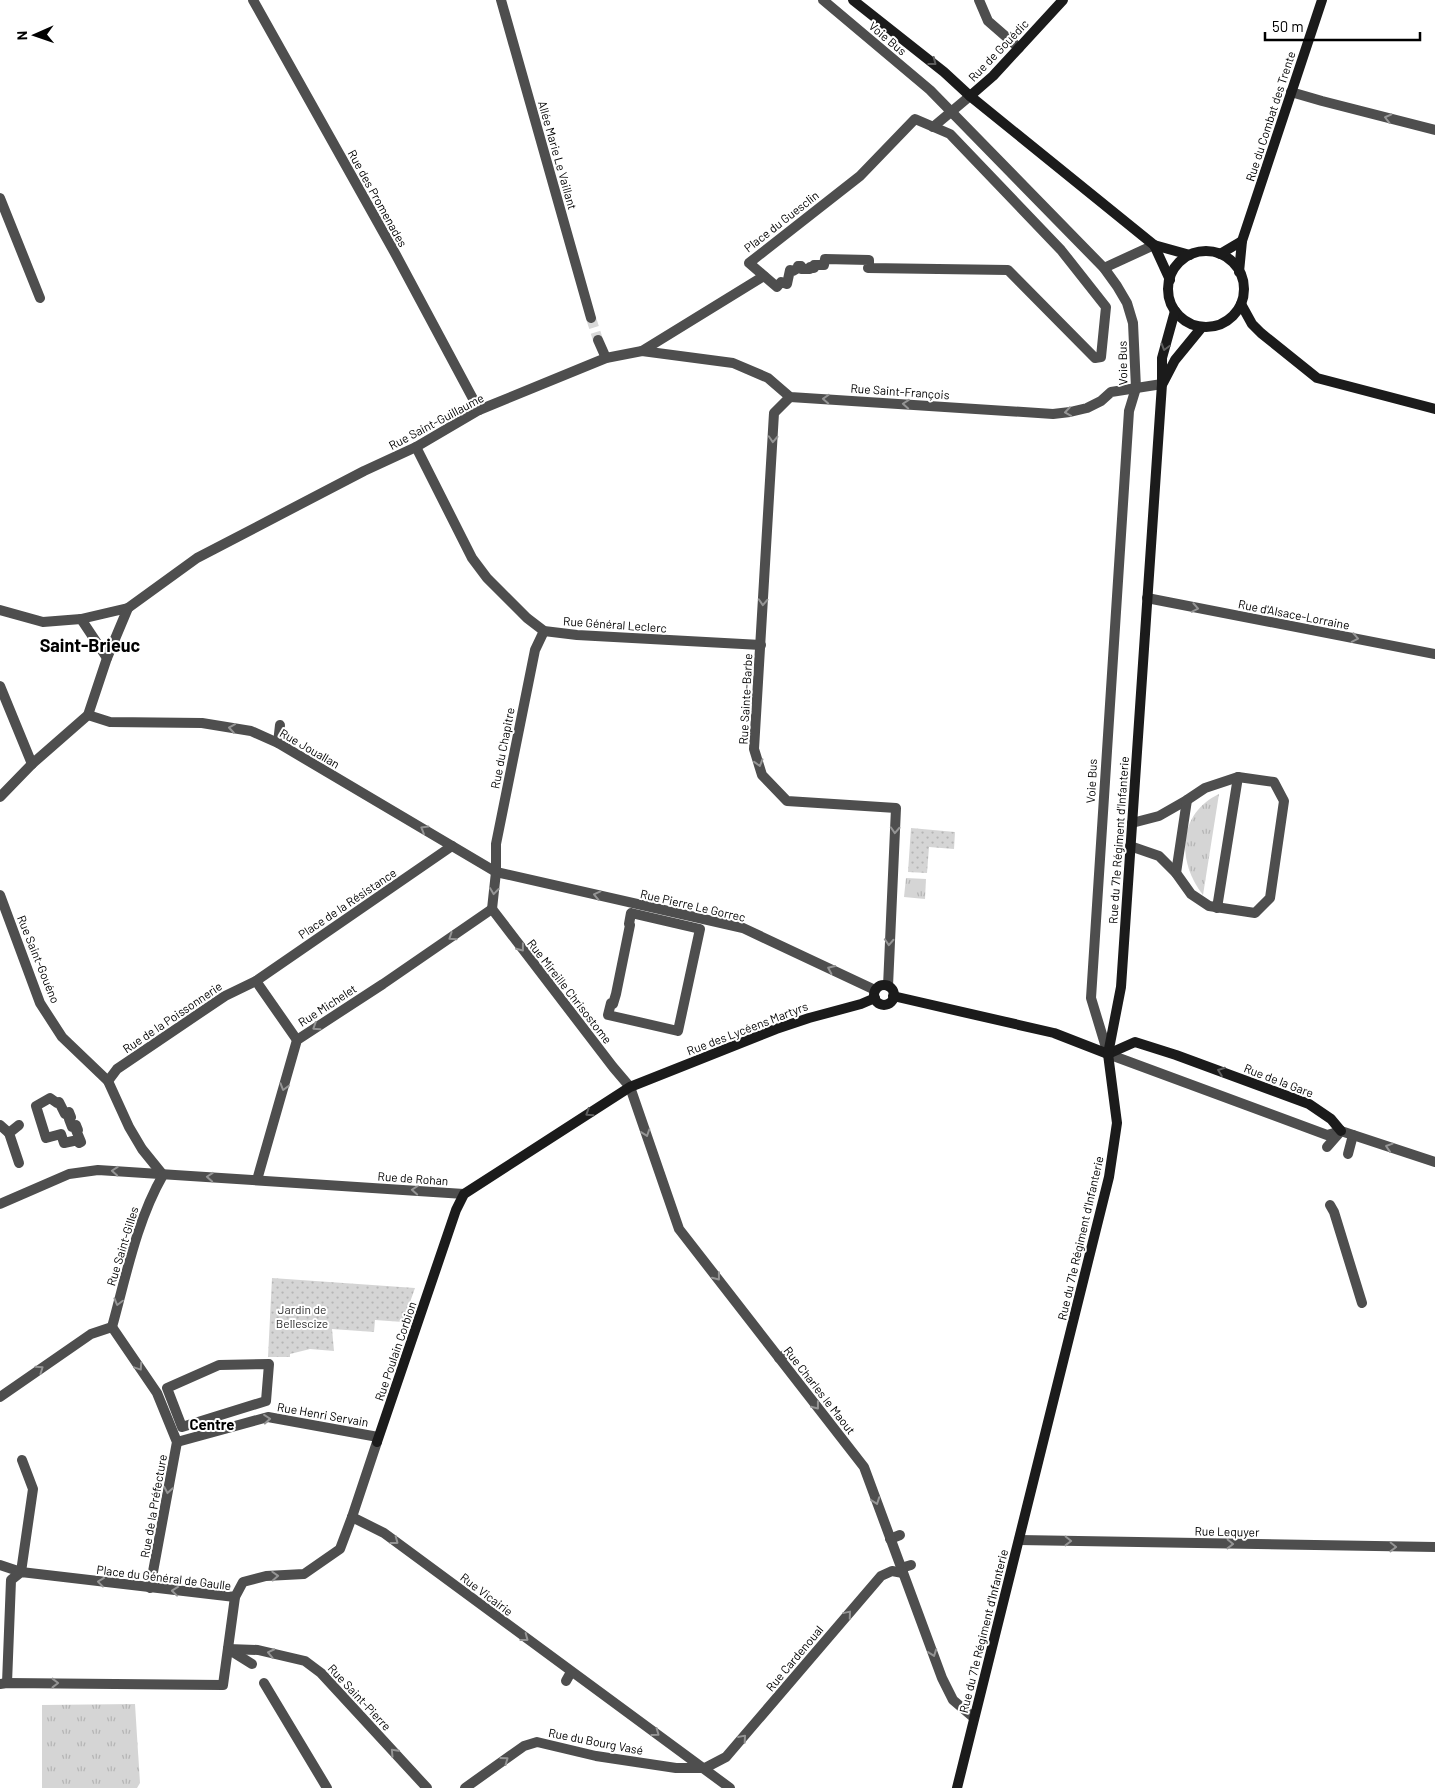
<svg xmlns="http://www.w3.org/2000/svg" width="1435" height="1788" viewBox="0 0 1435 1788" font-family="Barlow,sans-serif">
	<defs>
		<pattern id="grass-tufts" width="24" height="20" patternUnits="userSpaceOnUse" patternTransform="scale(1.25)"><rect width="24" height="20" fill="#d5d5d5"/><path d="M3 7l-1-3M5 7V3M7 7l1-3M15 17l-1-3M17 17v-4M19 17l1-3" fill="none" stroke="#b5b5b5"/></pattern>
		<pattern id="park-dots" width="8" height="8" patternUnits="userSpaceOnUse" patternTransform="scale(1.25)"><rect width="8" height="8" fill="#d5d5d5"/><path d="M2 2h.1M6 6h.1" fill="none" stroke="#b5b5b5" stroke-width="1.8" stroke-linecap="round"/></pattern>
	</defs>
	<rect width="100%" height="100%" fill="#fff"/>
	<g fill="url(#grass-tufts)">
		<path d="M1219,794l-16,101c-26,-33 -26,-81 16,-101z"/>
		<polygon points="906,878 926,879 925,899 904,897"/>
		<polygon points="135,1704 140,1783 137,1788 42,1788 42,1705"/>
	</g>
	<g fill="url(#park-dots)">
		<polygon points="911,828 955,832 954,849 929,847 927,873 908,872"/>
		<polygon points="272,1278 415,1288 403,1322 375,1320 374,1332 332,1329 334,1351 310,1349 290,1354 290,1357 268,1357"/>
	</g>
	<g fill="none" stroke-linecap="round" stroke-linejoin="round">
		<polyline stroke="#d9d9d9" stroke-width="10" stroke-dasharray="10 5" stroke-linecap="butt" points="591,318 598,340"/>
		<g stroke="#4e4e4e" stroke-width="10">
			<polyline points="823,0 930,90 1104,268 1117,286 1127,303 1133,323 1136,388 1129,411 1091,998 1108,1054 1327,1135 1341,1131"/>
			<polyline points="933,127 970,96"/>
			<polyline points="0,198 40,298"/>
			<polyline points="1104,268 1154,245"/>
			<polyline points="278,743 280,725"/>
			<polyline points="1130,846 1159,856 1176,873 1191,894 1209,906 1255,913 1270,898 1284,801 1274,782 1238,777 1205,788 1187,800 1159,816 1132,823"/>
			<polyline points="1176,873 1187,800"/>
			<polyline points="1217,908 1238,777"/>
			<polyline points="1327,1147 1341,1131"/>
			<polyline points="1348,1154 1353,1135"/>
			<polyline points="1330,1205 1334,1212 1362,1303"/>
			<polyline points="779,1358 788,1353"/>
			<polyline points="890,1539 900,1535"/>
			<polyline points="901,1568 911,1565"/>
			<polyline points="228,1649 252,1664"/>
			<polyline points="566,1681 571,1672"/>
			<polyline points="264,1683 327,1788"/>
		</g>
		<g stroke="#4e4e4e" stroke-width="10">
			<polyline points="253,0 396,255 479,410"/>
			<polyline points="501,0 591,318"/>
			<polyline points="979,0 988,21 1019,48"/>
			<polyline points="1291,92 1322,101 1435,130"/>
			<polygon points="915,119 950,134 1061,250 1106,307 1101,357 1095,358 1008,270 868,268 869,266 869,260 825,259 824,265 814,265 814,268 810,267 810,269 801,269 801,266 798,266 798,268 793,271 790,270 787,284 781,282 777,287 749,263 860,176"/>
			<polyline points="598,340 606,358"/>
			<polyline points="642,351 733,363 768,378 790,397 1053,414 1070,412 1087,408 1101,401 1111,392 1162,384"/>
			<polyline points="790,397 774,413 754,749 762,775 787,801 896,808 888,986"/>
			<polyline points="416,447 472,558 487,578 527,618 544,631 577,635 761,645"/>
			<polyline points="1147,598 1435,654"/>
			<polyline points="0,610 43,622 81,619 128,608 197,558 364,471 416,447 479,410 606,358 642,351 764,276"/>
			<polyline points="81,619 107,658"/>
			<polyline points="0,686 32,764"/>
			<polyline points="88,715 110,722 202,723 251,731 278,743 496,872 743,928 875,990"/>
			<polyline points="0,797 32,764 88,715 107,658 128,608"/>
			<polyline points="0,895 40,1003 62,1037 108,1081 129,1127 142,1149 163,1175"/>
			<polyline points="492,909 613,1067 630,1087 679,1229 864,1467 942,1678 953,1700 973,1717"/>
			<polyline points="492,909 496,872 496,844 535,650 544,631"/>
			<polygon points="631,913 700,929 678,1031 608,1015 611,1003 613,1004 616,994 630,925 629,924"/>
			<polyline points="256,981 297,1040"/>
			<polyline points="108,1081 117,1069 225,996 256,981 452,846"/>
			<polygon points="50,1098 57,1103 59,1102 65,1114 69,1112 71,1117 69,1119 72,1127 76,1125 78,1130 76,1130 81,1142 79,1143 78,1140 64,1143 61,1134 46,1138 36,1106"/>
			<polyline points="0,1125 9,1133"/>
			<polyline points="19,1125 9,1133 19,1163"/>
			<polyline points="1341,1131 1435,1162"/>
			<polyline points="257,1180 297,1040 383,984 492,909"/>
			<polyline points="0,1204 69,1174 98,1170 464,1194"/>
			<polyline points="112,1327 157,1393 177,1442 150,1588"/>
			<path d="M112,1327c14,-51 25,-107 51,-152"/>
			<polygon points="269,1364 266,1401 182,1427 167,1388 219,1365"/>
			<polyline points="0,1397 91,1334 112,1327"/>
			<polyline points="177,1442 268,1417 378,1437"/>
			<polyline points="352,1517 384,1533 730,1788"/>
			<polyline points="1019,1540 1435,1547"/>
			<polyline points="0,1565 21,1572 33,1489 22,1460"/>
			<polyline points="228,1649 258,1650 305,1661 321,1673 427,1788"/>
			<polyline points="7,1683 11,1580 21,1572 235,1597"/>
			<polyline points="0,1684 7,1683 223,1685 235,1597 243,1582 266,1576 304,1574 340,1549 352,1517 377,1442"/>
			<polyline points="465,1788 524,1746 537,1742 596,1756 676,1768 705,1768 726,1757 881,1576 892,1571 903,1573"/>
		</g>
		<g stroke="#1b1b1b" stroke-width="10">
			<polyline points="853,0 944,72 970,96 1154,245 1190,255"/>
			<polyline points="970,96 993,76 1063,0"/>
			<polyline points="1154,245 1170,280"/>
			<circle cx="1206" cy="289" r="38"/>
			<polyline points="1220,254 1242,241"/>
			<polyline points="1239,272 1242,241 1322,0"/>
			<polyline points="1241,304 1252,324 1261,333 1317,378 1435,409"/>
			<polyline points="1163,383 1175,360 1202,327"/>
			<circle cx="884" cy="995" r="10"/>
			<polyline points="893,996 1054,1033 1108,1054"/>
			<polyline points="1108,1054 1135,1042 1176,1055 1309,1104 1331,1119 1341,1131"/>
			<polyline points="377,1442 456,1210 464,1194 630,1087 776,1029 809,1018 861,1004 875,998"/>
			<polyline points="957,1788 1109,1177 1117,1123 1108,1054 1121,987 1162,384 1162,358 1175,311"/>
		</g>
	</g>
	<defs><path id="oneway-chevron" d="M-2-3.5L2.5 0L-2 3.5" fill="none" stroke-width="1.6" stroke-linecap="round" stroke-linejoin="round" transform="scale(1.25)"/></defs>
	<g stroke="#5f5f5f">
		<use href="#oneway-chevron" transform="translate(933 62) rotate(38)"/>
		<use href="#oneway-chevron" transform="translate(1165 347) rotate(106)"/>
		<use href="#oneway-chevron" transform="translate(1221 1071) rotate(-160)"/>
		<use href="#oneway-chevron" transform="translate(589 1113) rotate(147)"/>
	</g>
	<g stroke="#959595">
		<use href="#oneway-chevron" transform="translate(1388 118) rotate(-166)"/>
		<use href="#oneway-chevron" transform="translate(826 399) rotate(-177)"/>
		<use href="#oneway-chevron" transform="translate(906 404) rotate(-176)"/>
		<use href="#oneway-chevron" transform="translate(1068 412) rotate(172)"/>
		<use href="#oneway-chevron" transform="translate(773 439) rotate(93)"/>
		<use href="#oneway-chevron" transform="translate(763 602) rotate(93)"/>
		<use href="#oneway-chevron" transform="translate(1195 608) rotate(11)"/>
		<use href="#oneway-chevron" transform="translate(1355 638) rotate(11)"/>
		<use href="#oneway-chevron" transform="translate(232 728) rotate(-171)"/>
		<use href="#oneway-chevron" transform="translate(759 763) rotate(73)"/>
		<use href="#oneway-chevron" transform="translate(424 829) rotate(-149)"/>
		<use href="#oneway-chevron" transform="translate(895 830) rotate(93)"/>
		<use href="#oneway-chevron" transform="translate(494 891) rotate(97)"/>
		<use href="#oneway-chevron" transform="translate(597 895) rotate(-167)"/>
		<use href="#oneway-chevron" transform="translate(452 937) rotate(146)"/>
		<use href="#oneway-chevron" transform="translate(889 942) rotate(93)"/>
		<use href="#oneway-chevron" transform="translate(521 948) rotate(52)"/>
		<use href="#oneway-chevron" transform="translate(831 969) rotate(-155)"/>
		<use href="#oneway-chevron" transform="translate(316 1027) rotate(147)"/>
		<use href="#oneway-chevron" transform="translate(284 1087) rotate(106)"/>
		<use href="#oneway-chevron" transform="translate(646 1133) rotate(71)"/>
		<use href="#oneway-chevron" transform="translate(1389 1147) rotate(-162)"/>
		<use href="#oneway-chevron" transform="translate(115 1171) rotate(-176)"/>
		<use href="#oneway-chevron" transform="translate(210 1177) rotate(-176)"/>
		<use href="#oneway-chevron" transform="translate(415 1190) rotate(-176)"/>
		<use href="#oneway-chevron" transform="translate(717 1277) rotate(52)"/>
		<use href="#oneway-chevron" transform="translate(118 1302) rotate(105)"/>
		<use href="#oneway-chevron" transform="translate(139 1367) rotate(56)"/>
		<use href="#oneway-chevron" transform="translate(40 1369) rotate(-35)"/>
		<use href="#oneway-chevron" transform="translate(816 1406) rotate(52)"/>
		<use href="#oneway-chevron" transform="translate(267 1419) rotate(-5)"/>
		<use href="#oneway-chevron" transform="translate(168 1490) rotate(100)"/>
		<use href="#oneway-chevron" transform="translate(876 1501) rotate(70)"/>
		<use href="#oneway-chevron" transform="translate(395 1541) rotate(37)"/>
		<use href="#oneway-chevron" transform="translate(1068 1541) rotate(1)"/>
		<use href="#oneway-chevron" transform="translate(1230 1544) rotate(1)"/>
		<use href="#oneway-chevron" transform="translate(1393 1547) rotate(1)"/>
		<use href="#oneway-chevron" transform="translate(275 1576) rotate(-3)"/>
		<use href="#oneway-chevron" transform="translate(101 1582) rotate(-173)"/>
		<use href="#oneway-chevron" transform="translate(175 1591) rotate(-174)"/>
		<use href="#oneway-chevron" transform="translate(848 1614) rotate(-50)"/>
		<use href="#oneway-chevron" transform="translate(525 1638) rotate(37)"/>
		<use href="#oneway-chevron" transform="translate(271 1653) rotate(-168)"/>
		<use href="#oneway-chevron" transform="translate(933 1653) rotate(70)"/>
		<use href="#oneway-chevron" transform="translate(55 1683)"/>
		<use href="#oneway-chevron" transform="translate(656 1733) rotate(36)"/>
		<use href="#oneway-chevron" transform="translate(743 1738) rotate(-49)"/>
		<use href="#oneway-chevron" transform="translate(394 1752) rotate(-133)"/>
		<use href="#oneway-chevron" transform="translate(505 1760) rotate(-36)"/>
	</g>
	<g text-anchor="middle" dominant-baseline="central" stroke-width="4" stroke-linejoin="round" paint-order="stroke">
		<g font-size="12" fill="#000" stroke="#fff">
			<text transform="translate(888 38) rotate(40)">Voie Bus</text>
			<text transform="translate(998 50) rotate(-46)">Rue de Gouédic</text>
			<text transform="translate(1270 116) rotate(-72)">Rue du Combat des Trente</text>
			<text transform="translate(558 155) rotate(74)">Allée Marie Le Vaillant</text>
			<text transform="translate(378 198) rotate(61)">Rue des Promenades</text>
			<text transform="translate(781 221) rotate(-38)">Place du Guesclin</text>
			<text transform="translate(1122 363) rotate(-91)">Voie Bus</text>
			<text transform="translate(900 391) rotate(4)">Rue Saint-François</text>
			<text transform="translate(436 421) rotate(-28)">Rue Saint-Guillaume</text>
			<text transform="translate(1294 614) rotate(11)">Rue d'Alsace-Lorraine</text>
			<text transform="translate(615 624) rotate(4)">Rue Général Leclerc</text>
			<text transform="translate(745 699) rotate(-87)">Rue Sainte-Barbe</text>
			<text transform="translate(310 748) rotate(30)">Rue Jouallan</text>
			<text transform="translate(502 748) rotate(-79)">Rue du Chapitre</text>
			<text transform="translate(1091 781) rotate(-87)">Voie Bus</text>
			<text transform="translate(1118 840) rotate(-86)">Rue du 71e Régiment d'Infanterie</text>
			<text transform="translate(347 903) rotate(-34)">Place de la Résistance</text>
			<text transform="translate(693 905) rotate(13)">Rue Pierre Le Gorrec</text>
			<text transform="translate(39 959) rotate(68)">Rue Saint-Gouéno</text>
			<text transform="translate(570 991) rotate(52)">Rue Mireille Chrisostome</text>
			<text transform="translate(327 1005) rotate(-33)">Rue Michelet</text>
			<text transform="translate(172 1017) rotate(-34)">Rue de la Poissonnerie</text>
			<text transform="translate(747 1028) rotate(-21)">Rue des Lycéens Martyrs</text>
			<text transform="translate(1279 1080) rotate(21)">Rue de la Gare</text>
			<text transform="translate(413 1178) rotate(4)">Rue de Rohan</text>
			<text transform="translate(1080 1238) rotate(-77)">Rue du 71e Régiment d'Infanterie</text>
			<text transform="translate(122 1246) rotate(-73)">Rue Saint-Gilles</text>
			<text transform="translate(395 1351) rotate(-71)">Rue Poulain Corbion</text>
			<text transform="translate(820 1390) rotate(52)">Rue Charles le Maout</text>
			<text transform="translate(323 1414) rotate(10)">Rue Henri Servain</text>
			<text transform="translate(153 1506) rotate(-80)">Rue de la Préfecture</text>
			<text transform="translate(1227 1531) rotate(1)">Rue Lequyer</text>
			<text transform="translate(164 1577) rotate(7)">Place du Général de Gaulle</text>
			<text transform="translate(487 1594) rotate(37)">Rue Vicairie</text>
			<text transform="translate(983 1631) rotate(-76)">Rue du 71e Régiment d'Infanterie</text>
			<text transform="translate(794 1658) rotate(-50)">Rue Cardenoual</text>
			<text transform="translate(360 1697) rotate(47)">Rue Saint-Pierre</text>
			<text transform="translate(596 1741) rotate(11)">Rue du Bourg Vasé</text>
		</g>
		<g font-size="12" fill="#2c2c2c" stroke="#fff">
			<text x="302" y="1309">Jardin de<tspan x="302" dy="14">Bellescize</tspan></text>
		</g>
		<g font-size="15" font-weight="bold" fill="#000" stroke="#fff">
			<text x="212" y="1424">Centre</text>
		</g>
		<g font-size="18" font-weight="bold" fill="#000" stroke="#fff">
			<text x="90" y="645">Saint-Brieuc</text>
		</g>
	</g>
	<g transform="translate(35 35) rotate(268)" stroke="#ffffff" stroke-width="4" paint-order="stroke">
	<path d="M0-4L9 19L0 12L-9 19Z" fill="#000000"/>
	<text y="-8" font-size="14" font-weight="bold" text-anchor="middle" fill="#000000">N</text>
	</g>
	<path d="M1265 32v8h155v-8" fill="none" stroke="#000000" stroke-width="2.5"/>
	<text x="1272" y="32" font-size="15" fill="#000000" stroke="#ffffff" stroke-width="4" paint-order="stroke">50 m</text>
</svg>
